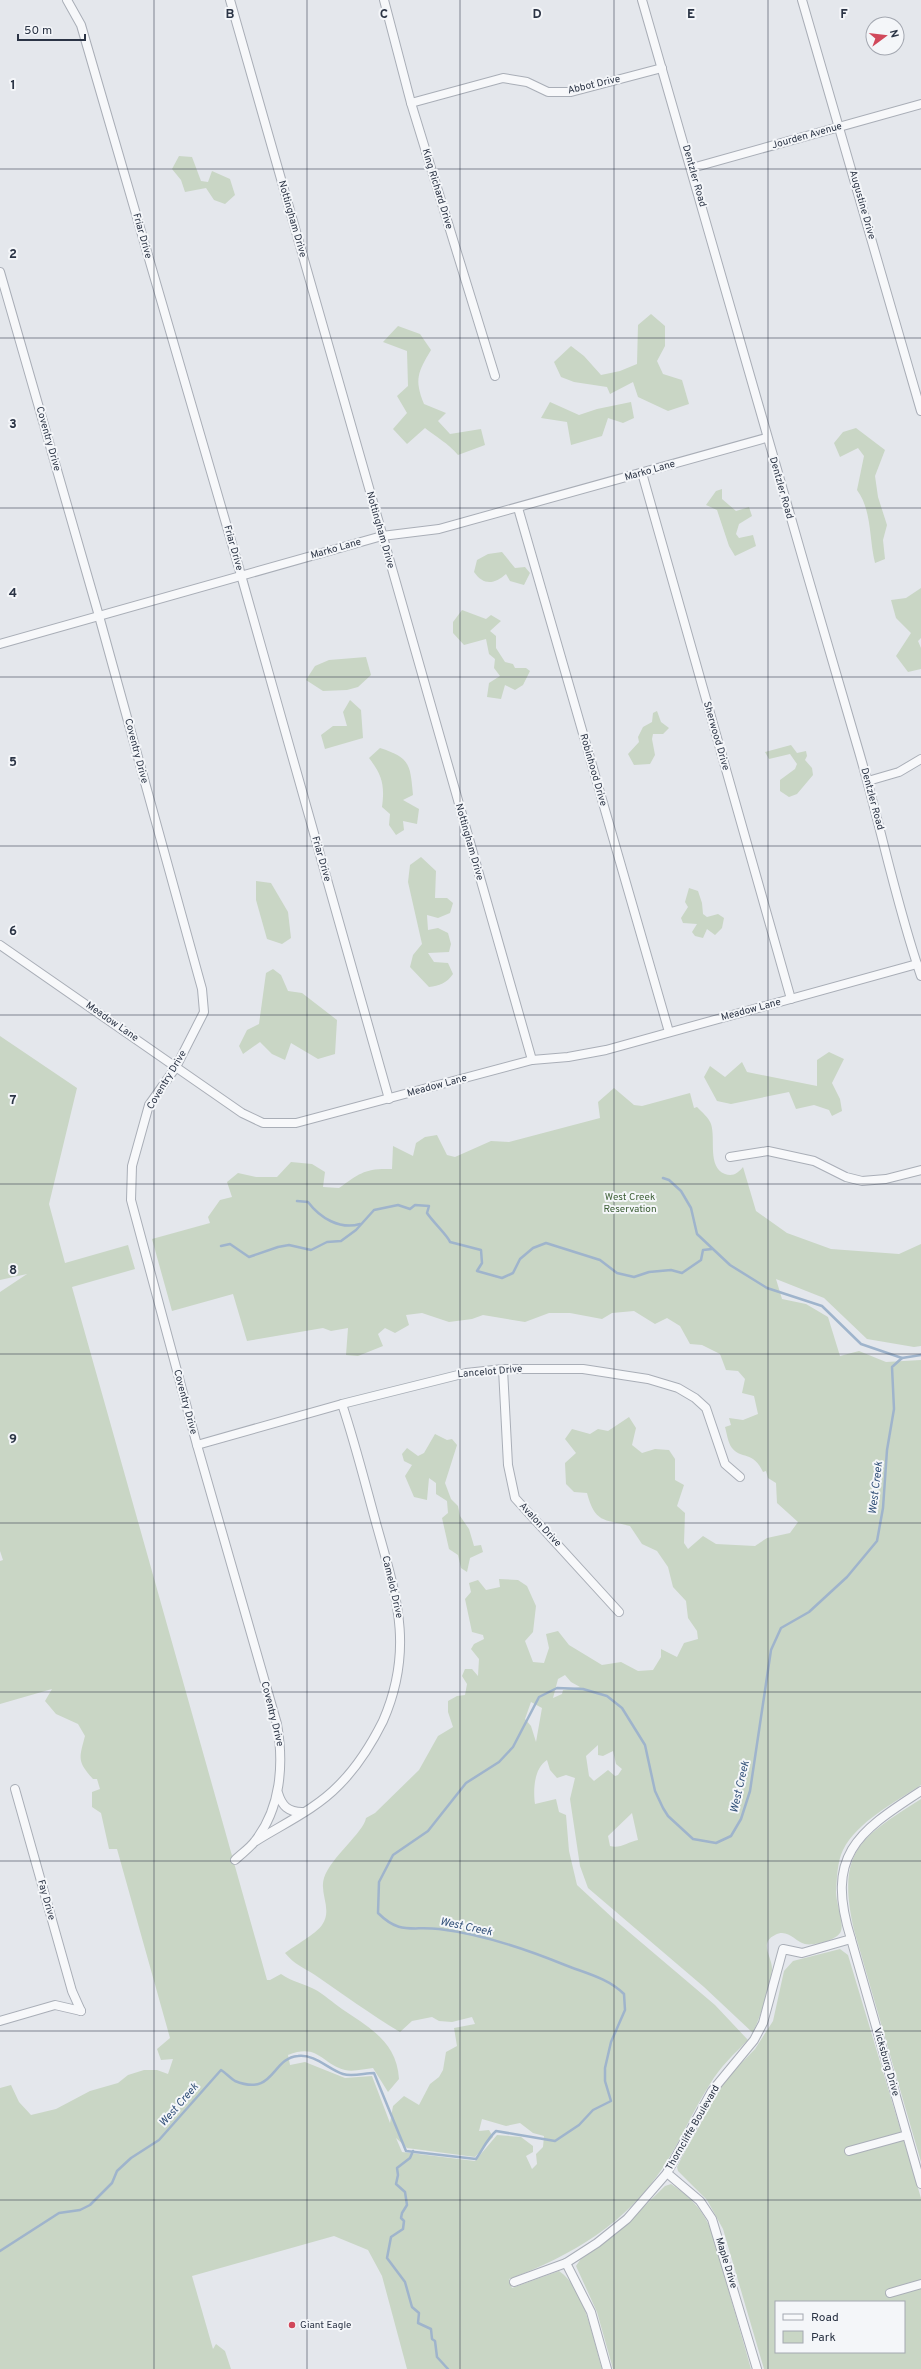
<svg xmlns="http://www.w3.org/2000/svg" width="921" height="2369" viewBox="0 0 921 2369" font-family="Overpass,sans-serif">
	<rect width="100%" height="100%" fill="#e4e7ec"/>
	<g fill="#c9d6c5" fill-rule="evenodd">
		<polygon points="179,156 192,157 201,181 208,182 212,171 230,179 235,195 225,204 214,200 206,188 185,192 181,180 172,169"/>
		<polygon points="651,314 665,326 665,346 657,361 663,374 682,380 689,404 668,411 638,397 633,382 610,394 607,387 574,382 561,377 554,362 571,346 584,356 601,375 620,371 637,364 638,325"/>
		<path d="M398,326l22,8 11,16c-13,22 -17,29 -7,54l22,9 -8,8 12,13 31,-5 4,16 -27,10c-10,-12 -22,-18 -33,-27l-18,16 -14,-15 14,-16 -10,-17 11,-10 -1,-35 -24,-9z"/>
		<polygon points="550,402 579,415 597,409 631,402 634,418 623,423 608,418 602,436 571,445 567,422 541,418"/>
		<path d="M856,428l29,22 -10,26 3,21 9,28 -4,15 2,19 -10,4c-6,-24 -3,-53 -18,-73l7,-34 -6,-8 -18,9 -6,-14 9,-11z"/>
		<polygon points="722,489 722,499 736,511 749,507 752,516 739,524 736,534 739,538 753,535 756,546 735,556 729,546 717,510 706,505 716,491"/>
		<path d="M502,552l13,16 10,-1 5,6 -6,12 -14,-4 -4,-7c-12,11 -23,11 -32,-2l3,-12 11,-6z"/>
		<polygon points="921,588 921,638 918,641 921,648 921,669 908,672 896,656 911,633 896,618 891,600 906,598"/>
		<polygon points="462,610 486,619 491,615 501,621 490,631 496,636 496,648 505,662 513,664 515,668 526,668 530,671 523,685 515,690 505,685 501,699 487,697 489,683 500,676 494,668 495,659 489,654 486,639 464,645 453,633 453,622"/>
		<polygon points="366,657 371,675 358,687 347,690 323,691 306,680 315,666 329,660"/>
		<polygon points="350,700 361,710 363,738 325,749 321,735 333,726 347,726 343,712"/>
		<polygon points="657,711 661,722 669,728 663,734 653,734 652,739 655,755 650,764 634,765 628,754 639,742 638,737 643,727 652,722 653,713"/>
		<polygon points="791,745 797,753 806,751 807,756 805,760 812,768 813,775 797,794 789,797 780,791 780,780 795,769 797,764 790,754 769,759 765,752"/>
		<path d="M380,748c31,10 30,17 33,47l-10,5 16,9 -2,15 -14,-3 1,9 -8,5 -7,-10 1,-11 -8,-7c3,-22 0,-32 -13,-49z"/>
		<path d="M421,857l15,14 -1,27h12l6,5 -3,10 -12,5 -11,-3 1,15 10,-2 10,5 3,11 -2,8 -21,1 6,9 14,1 5,11c-6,9 -14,12 -24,13l-19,-20 3,-12 9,-11 -14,-62 2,-17z"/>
		<polygon points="256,881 271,883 288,912 291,938 282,944 267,939 256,900"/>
		<polygon points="689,888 698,891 702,903 703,914 707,917 718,914 724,918 722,928 715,935 707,929 703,938 695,936 692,932 697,924 683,923 681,918 688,907 685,902"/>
		<polygon points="273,969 281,975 288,991 302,993 337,1020 335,1054 318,1059 291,1043 285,1060 272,1054 260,1042 243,1054 239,1046 247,1030 259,1024 266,973"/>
		<path d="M0,1036l77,52 -28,116 16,59 63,-18 7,24 -63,18 195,693h3l11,-6c12,8 21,9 33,15 10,5 19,14 28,20 28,19 55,33 57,70l-11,13 -15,-24c-8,1 -20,4 -28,2 -24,-6 -26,-27 -57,-15l2,10 15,-3 40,16 27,-2 18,47 3,-17 11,-10 15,9 11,-21 9,-7 4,-7 3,-18 11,-6 -3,-18 21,-4 -3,-7 -20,5 -13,-1 -7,-4 -20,4 -12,11c-30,-18 -57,-38 -85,-57 -12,-8 -20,-10 -30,-22 9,-7 31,-19 37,-28 11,-16 -3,-31 2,-47 7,-21 40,-46 42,-60l9,-5 44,-43 19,-34 15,-9 -5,-15v-11l9,-5 8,-1 2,-11 -5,-8 3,-7h7l6,7 1,-17 -8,-10 3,-5 10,-5 -1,-4 -11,-3 -7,-33 6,-7 -2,-9 9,-3 8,10 14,-3 -1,-8 19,1 9,6 9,20 -3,26 -8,9 8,21 11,1 5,-15 -3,-14 12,-3 11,14 33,20 19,-3 17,9 15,-1 8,-13v-8l16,8 7,-14 14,-4 -1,-8 -9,-13 -2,-17 -13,-14 -5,-20 -11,-16 -15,-7 -12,-18c-27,-7 -35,-3 -43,-33l-13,-1 -8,-8 -1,-21 11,-10 -11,-14 7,-10 18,5 8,-5 10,2 21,-14 7,11 -4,17 10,8 13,-4 14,1 6,9v21l9,5 -7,21 8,7 -1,30 4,6 15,-13 13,8 39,2 12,-8 23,-5 8,-11 -21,-19 -1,-20 -8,-5 -2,-7 -3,1c-9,-21 -23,-13 -31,-24 -4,-5 -5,-14 -7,-21l6,-2 -2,-7 14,2 15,-6 -4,-18 -12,-3 3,-14 -7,-8 -12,-1 -6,-16 -18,-9 -12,-1 -10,-18 -13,-8 -12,6 -21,-13 -22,2 -10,6 -32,-6h-21l-24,9 -42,-7 -11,4 -23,3 -27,-9 -16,2 3,10 -14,8 -10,-5 -7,6 5,12 -25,10 -12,-1 2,-27 -17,3 -8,-3 -76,13 -14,-47 -61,17 -20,-72 58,-16 -2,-6 12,-17 12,-3 -5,-15 11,-9 18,4h21l14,-15 21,2 13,8 -2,15 16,1c21,-15 26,-20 53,-19l1,-23 20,10 3,-13 9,-6 12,-2 10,20 8,2 36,-16 18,1 91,-24 -2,-16 16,-14 20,17 8,1 48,-13 4,15 3,-1c5,5 12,11 14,17 5,15 -4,43 14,50 8,3 13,-1 18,-7l13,44 31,22 44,16 68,5 22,-10v102l-7,1 -47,-8 -43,-41 -48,-19 6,20 24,5 22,13 12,39 19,-5 27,11 35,-2v425c-26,17 -64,37 -78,65 -6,12 -6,29 -7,42 0,11 8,31 5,39 -3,9 -27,15 -36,13 -10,-2 -17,-16 -30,-9 -17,8 -2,23 -3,35 -3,21 -11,44 -19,63l-49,-46 -116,-99 -8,-22 -10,-67 5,-21 -9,-3 -9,3 -7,-8 -3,-10c-13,8 -14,30 -12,44l21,-5 3,13 7,3 3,36 8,34 39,36 99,84 33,35c-14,14 -28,27 -38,44 -17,26 -29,56 -46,82 -38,58 -91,89 -155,113l3,9 47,-17c25,16 35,71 43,98h-195l-25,-93 -14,-26 -34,-14 -142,40 21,73 3,-5 9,7 6,18h-231v-281l11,-3 8,17 12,13 25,-6 34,-18 28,-8 10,-8 16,-5h13l11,4 5,-15 -12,1 -4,-11 13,-11 -53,-189h-8l-8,-36 -9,-6v-15l8,-3 -3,-10h-4c-16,-18 -14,-20 -8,-43l-7,-12 -22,-10 -11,-13 7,-12 -52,15v-143l3,-1 -3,-9v-259l27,-18 -27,6zM565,1675l6,7 9,5 -17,3 -1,4 -9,4 5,-19zM531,1702l11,6 -6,34 -5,-16 -6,-7zM598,1745v10l5,1 10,-5 3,13 6,5 -4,6 -3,1 -7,-6 -14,11 -5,-5 -3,-20zM632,1813l6,27c-10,2 -18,9 -28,6l-2,-10zM482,2119l24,7 14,-3 13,10 11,3 -1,11 -7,7 1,10 -5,5 -6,-13 7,-4v-6l-12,-9 -24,-2 -22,26 -73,-9 -6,-14 11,10 68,9 18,-20 -4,-7 -10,1z"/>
		<polygon points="829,1052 844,1059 832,1083 840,1099 842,1111 832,1116 829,1110 814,1105 796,1109 789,1092 731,1104 717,1101 704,1077 710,1066 725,1077 742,1062 747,1072 817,1086 817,1060"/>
		<polygon points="435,1434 447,1440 452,1439 457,1445 445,1483 451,1499 458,1506 460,1516 469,1529 474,1546 481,1545 483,1552 470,1558 467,1572 461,1568 458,1555 449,1549 442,1518 448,1513 447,1501 436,1494 436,1483 429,1478 427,1500 414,1497 405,1476 412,1465 404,1461 402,1454 407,1448 418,1456 424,1453"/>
		<path d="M921,1799v363l-67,-232c-18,-79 6,-92 67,-131z"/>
		<path d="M840,1949l8,6 73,243v171h-157l-41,-140 -16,-29 -29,-29 -1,-4 5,-10 43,-77 30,-31 18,-28 11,-50 9,-10zM776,2302h128v50h-128z"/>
		<path d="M671,2184c20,13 32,26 41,48l39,137h-138l-16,-57 -21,-46 4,-6 35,-25 50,-49z"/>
	</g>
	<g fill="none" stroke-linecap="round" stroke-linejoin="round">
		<g stroke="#9fb4cc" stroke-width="2.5">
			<polyline points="663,1178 669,1180 681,1191 691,1208 697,1234 730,1265 767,1288 822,1306 861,1344 902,1358"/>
			<path d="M297,1201l11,1c12,16 32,28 52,22"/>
			<path d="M221,1246l9,-2 19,13 29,-10 11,-2 22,5 16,-8 14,-1 15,-11 18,-20 24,-5 12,4 5,-4 14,1 -2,7c5,8 22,24 23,29l31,8 1,13 -5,8 25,7 11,-5 7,-14 13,-11 13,-5 54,17 17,13 17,4 15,-5 22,-2 11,3 19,-13 2,-10 9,-1"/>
			<polyline points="413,2151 410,2158 397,2168 398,2175 396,2184 405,2192 407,2205 402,2213 401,2218 404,2221 403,2229 391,2237 387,2258 405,2282 412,2307 419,2313 418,2323 431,2329 432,2339 435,2341 437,2357 448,2369"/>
			<path d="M0,2251l59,-38 21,-3 10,-5 22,-22 5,-12 14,-13 28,-18 62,-70c5,3 9,8 14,11 40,16 36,-23 63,-25 17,-2 30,13 45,18 9,3 22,-1 31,-1l32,78 70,8c7,-10 11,-20 20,-28l59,10 24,-16 14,-15 18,-9 -6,-20v-13l6,-26 14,-32 -1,-16c-16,-16 -39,-21 -59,-29 -39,-16 -84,-31 -126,-36 -28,-3 -39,6 -61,-16l1,-31 14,-27 35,-24 38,-48 33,-21 14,-15 26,-50 18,-9 26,1 24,7 15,12 23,37 10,46 8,17 5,8 25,23 23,4 15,-7 10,-17 9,-28 21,-141 10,-22 28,-16 38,-35 30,-36 6,-33 4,-58 7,-41 -2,-42 10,-9 19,-3"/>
		</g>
		<g stroke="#a9aeb7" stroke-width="10">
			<g id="street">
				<polyline points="67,0 81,25 241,575 389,1099"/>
				<polyline points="230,0 532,1060"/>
				<polyline points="384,0 411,103 495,376"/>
				<path d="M642,0c72,248 142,497 215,745 23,77 38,156 64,231"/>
				<polyline points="802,0 921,411"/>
				<polyline points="411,103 503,78 527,82 548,92 571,92 662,68"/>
				<polyline points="692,168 921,104"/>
				<path d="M0,272l99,344 103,373 2,23 -28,55 -27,38 -17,61 -1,34 66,245 80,279c7,40 4,84 -22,117 -5,7 -14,13 -20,19"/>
				<polyline points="642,473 791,999"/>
				<polyline points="518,508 669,1032"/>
				<polyline points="0,644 382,536 439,529 766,438"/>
				<polyline points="868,781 899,772 921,759"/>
				<polyline points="0,945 242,1113 263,1123 296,1123 532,1060 568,1057 606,1050 917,964"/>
				<polyline points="730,1157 768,1151 814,1161 846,1177 862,1181 886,1179 921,1170"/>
				<polyline points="503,1369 508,1465 515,1498 619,1612"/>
				<polyline points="197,1445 342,1404 466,1373 503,1369 583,1369 648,1379 678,1388 695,1398 706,1408 725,1464 740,1477"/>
				<polyline points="15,1789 72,1991 81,2011"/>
				<path d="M278,1793c4,13 10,19 24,19"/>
				<path d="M256,1841c27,-17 60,-32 83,-56 19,-19 32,-40 44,-64 32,-73 13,-126 -7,-198 -11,-40 -21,-80 -34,-119"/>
				<polyline points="851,1939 921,2184"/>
				<polyline points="0,2021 55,2005 81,2011"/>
				<polyline points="849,2151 907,2135"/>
				<polyline points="667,2173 700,2201 712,2219 757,2369"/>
				<polyline points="566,2263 591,2312 607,2369"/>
				<path d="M514,2282l52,-19 31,-20 30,-24 40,-46 45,-82 42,-51 9,-17 20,-74 19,4 49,-14c-26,-83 5,-106 70,-148"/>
				<polyline points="890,2293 921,2284"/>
			</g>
		</g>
		<use href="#street" stroke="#f7f8fa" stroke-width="8"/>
	</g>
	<path fill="none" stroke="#2b3445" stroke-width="1" stroke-opacity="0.55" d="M154,0v2369M307,0v2369M460,0v2369M614,0v2369M768,0v2369M0,169h921M0,338h921M0,508h921M0,677h921M0,846h921M0,1015h921M0,1184h921M0,1354h921M0,1523h921M0,1692h921M0,1861h921M0,2031h921M0,2200h921"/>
	<circle fill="#d1495b" stroke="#f4f6f9" stroke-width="1.5" cx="292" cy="2325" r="4"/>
	<g text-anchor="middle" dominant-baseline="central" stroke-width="4" stroke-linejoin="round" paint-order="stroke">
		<g font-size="10" fill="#2b3445" stroke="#f4f6f9">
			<text transform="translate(594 85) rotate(-13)">Abbot Drive</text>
			<text transform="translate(807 136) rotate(-16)">Jourden Avenue</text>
			<text transform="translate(694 176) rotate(74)">Dentzler Road</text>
			<text transform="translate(437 189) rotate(73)">King Richard Drive</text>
			<text transform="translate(862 205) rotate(74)">Augustine Drive</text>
			<text transform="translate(292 219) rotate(74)">Nottingham Drive</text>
			<text transform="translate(142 236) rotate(74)">Friar Drive</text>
			<text transform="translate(48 439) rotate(74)">Coventry Drive</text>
			<text transform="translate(650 471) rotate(-16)">Marko Lane</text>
			<text transform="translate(781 488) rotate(74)">Dentzler Road</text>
			<text transform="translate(380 530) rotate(74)">Nottingham Drive</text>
			<text transform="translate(233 548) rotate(74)">Friar Drive</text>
			<text transform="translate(336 549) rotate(-16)">Marko Lane</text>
			<text transform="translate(716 736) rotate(74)">Sherwood Drive</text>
			<text transform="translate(136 751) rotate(75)">Coventry Drive</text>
			<text transform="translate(593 770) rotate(74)">Robinhood Drive</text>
			<text transform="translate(872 799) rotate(75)">Dentzler Road</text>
			<text transform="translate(469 842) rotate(74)">Nottingham Drive</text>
			<text transform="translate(321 859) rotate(74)">Friar Drive</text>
			<text transform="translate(751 1010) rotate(-15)">Meadow Lane</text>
			<text transform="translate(112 1022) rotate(35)">Meadow Lane</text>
			<text transform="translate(167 1080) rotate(-59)">Coventry Drive</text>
			<text transform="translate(437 1086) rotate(-15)">Meadow Lane</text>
			<text transform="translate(490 1372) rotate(-5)">Lancelot Drive</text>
			<text transform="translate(185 1402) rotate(75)">Coventry Drive</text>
			<text transform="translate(540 1525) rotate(47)">Avalon Drive</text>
			<text transform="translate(392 1587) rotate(77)">Camelot Drive</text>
			<text transform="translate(272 1714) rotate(76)">Coventry Drive</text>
			<text transform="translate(46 1900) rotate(74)">Fay Drive</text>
			<text transform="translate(886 2062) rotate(74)">Vicksburg Drive</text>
			<text transform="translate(693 2128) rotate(-60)">Thorncliffe Boulevard</text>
			<text transform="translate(726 2263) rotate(73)">Maple Drive</text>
		</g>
		<g font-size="10" fill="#3f6138" stroke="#f4f6f9">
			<text x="630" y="1197">West Creek<tspan x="630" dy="12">Reservation</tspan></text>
		</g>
		<g font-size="10" fill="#2b3445" stroke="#f4f6f9" text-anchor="start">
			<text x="300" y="2325">Giant Eagle</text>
		</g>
		<g font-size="11" font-style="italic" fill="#34527a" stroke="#f4f6f9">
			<text transform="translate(876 1488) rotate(-83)">West Creek</text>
			<text transform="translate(740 1787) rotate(-77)">West Creek</text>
			<text transform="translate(466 1927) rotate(12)">West Creek</text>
			<text transform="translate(179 2105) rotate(-49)">West Creek</text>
		</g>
	</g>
	<g font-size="13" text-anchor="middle" font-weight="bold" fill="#2b3445" stroke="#f4f6f9" stroke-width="4" stroke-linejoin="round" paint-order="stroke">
		<text x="230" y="18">B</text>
		<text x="384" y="18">C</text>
		<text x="537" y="18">D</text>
		<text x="691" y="18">E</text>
		<text x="844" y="18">F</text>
		<text x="13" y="89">1</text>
		<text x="13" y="258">2</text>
		<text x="13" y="428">3</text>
		<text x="13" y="597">4</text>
		<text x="13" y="766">5</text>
		<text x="13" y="935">6</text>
		<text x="13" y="1104">7</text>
		<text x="13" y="1274">8</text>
		<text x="13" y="1443">9</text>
	</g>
	<rect x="775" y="2301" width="130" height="52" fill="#f4f6f9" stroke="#a4a8b1"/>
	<rect x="783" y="2314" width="20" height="6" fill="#f7f8fa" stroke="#a4a8b1"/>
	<text x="811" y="2321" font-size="12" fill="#2b3445">Road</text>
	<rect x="783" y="2331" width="20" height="12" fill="#c9d6c5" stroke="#a4a8b1"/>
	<text x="811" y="2341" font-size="12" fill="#2b3445">Park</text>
	<g transform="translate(885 36) rotate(75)"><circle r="19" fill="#f4f6f9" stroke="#a4a8b1"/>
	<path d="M0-3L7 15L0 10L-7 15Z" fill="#d1495b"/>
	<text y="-6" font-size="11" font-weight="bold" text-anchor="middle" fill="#2b3445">N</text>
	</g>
	<path d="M18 34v6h67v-6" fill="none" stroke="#2b3445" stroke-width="2"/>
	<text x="24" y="34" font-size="12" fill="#2b3445" stroke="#f4f6f9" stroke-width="3" paint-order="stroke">50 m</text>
</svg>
